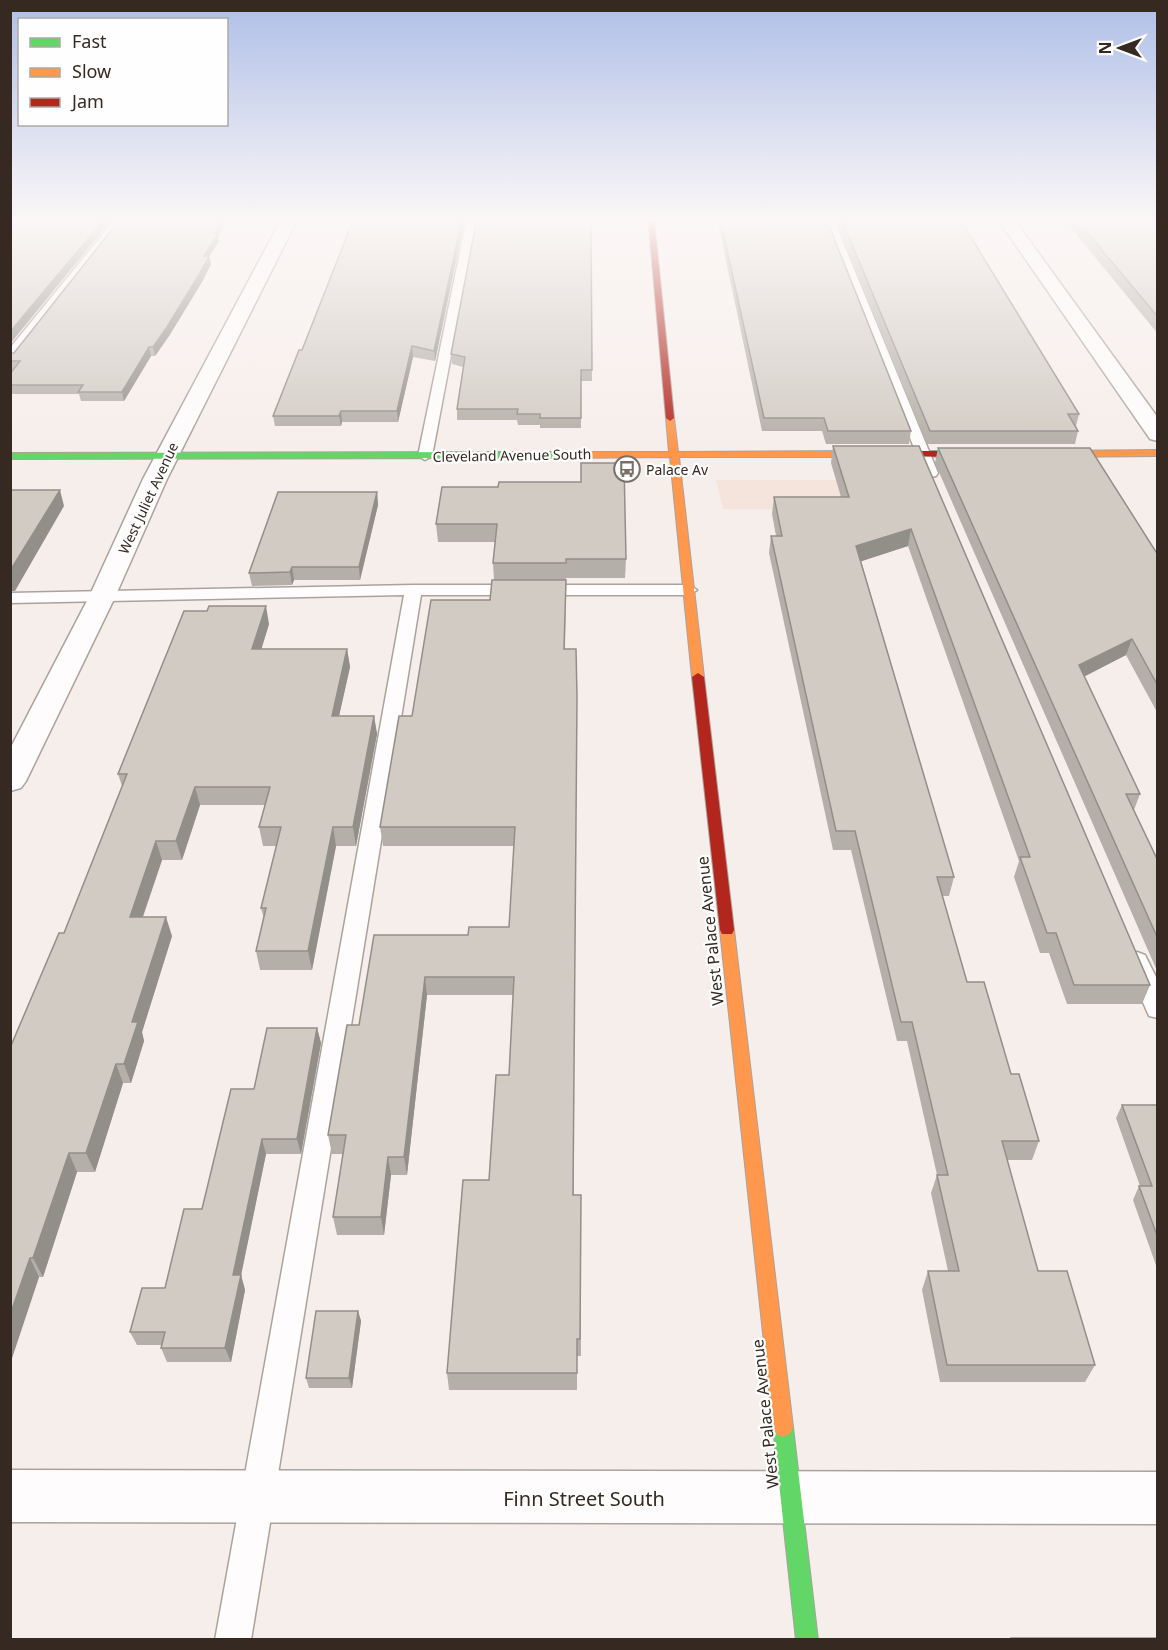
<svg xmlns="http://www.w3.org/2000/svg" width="1168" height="1650" viewBox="0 0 1168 1650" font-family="'Noto Sans',sans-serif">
	<rect width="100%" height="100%" fill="#f6eeeb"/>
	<polygon fill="#f5e4db" points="716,480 920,480 932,510 723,509"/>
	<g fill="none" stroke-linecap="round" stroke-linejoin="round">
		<g stroke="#aba29d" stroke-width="3">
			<g id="lane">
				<polygon points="116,218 126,218 15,360 10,361 10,348"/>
				<polygon points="467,218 477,218 432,456 425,460 418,456"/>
				<polygon points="823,218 833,218 938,473 936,476 931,477 924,473"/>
				<polygon points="413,585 689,585 697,590 689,595 421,595 251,1640 215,1640 404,595 10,603 10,593"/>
				<polygon points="1137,952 1145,955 1158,981 1158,1018 1149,1016 1125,961 1129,955"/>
			</g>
		</g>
		<g stroke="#aba29d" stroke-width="3">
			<g id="street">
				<polygon points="282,218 298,218 167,479 115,597 26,781 21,788 10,791 10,749 89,597 143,479"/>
				<polygon points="997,218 1013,218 1158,418 1158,441 1150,439"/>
				<polygon points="10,1470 1158,1472 1158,1524 10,1522"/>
			</g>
		</g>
		<g stroke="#aba29d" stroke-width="2">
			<g id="fast">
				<polygon points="10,453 561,452 566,455 561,458 10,459"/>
				<polygon points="783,1417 790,1420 793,1427 818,1640 796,1640 773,1427 776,1420"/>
			</g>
		</g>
		<g stroke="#aba29d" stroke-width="2">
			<g id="slow">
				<polygon points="670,415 674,418 678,452 857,451 862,454 857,457 679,457 704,677 698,681 692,677 670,457 561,458 556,455 561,452 669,452 666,418"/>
				<polygon points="1158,450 1158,456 1050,457 1045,454 1050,451"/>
				<polygon points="727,925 732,926 734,930 793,1427 790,1434 783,1437 776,1434 773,1427 720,930 722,926"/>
			</g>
		</g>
		<g stroke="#aba29d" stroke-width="2">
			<g id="jam">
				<polygon points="648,218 654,218 674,418 670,421 666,418"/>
				<polygon points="857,451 981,451 986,454 981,457 854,456 852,454"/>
				<polygon points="698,673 704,677 734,930 732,934 722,934 720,930 692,677"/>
			</g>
		</g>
		<use href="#lane" fill="#fefcfc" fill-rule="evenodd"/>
		<use href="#street" fill="#fefcfc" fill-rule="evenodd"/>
		<use href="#fast" fill="#63d668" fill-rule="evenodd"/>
		<use href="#slow" fill="#ff974d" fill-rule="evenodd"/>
		<use href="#jam" fill="#b3261e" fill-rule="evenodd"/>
	</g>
	<g fill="#b4afa8">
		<polygon points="354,218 465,218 435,361 413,357 398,422 342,422 341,426 275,426 273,416 302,350"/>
		<polygon points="591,218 592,381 581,381 581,428 540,428 540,425 518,425 517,420 457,420 457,409 463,367 452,364 451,354"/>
		<polygon points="717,218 826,218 911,431 909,444 826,444 822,431 762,431"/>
		<polygon points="835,218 958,218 1079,414 1076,426 1078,431 1075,444 927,444"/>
		<polygon points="1063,218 1158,218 1158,334"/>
		<polygon points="218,237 219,241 209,257 211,264 202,282 169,336 155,356 151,356 124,401 81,401 79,394 10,394 10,374 14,370 10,370 10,353 14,353"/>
		<polygon points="833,446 919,446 1150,985 1142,1004 1067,1004 1049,953 1040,953 1014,877 1019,861 908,546 861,561 954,877 949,896 942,896 967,982 1011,1074 1039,1141 1032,1160 1007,1160 1038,1271 1095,1365 1085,1382 940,1382 922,1290 928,1271 948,1271 931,1193 937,1175 907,1041 897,1041 851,850 833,850 769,553 771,536 776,536 772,514 774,497 841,497 831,463"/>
		<polygon points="938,448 1158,555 1158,714 1126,655 1084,676 1140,794 1134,810 1158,861 1158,973 935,463"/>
		<polygon points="442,487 626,559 625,578 566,578 566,583 565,649 574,1195 581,1213 581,1356 577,1356 577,1390 449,1390 447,1373 489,1180 509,1075 513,995 427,995 407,1175 391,1175 384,1235 337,1235 333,1217 343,1154 332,1154 328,1135 359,1025 468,935 509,927 514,846 383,846 380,827 412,716 490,600 494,580 493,563 495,542 438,542 436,524"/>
		<polygon points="377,492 378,505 360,580 294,580 292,585 252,586 249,573"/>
		<polygon points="269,624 261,649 347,649 350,667 339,716 374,716 377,734 356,846 336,846 312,970 260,970 256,951 264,919 261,908 277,846 263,846 259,827 265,805 200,805 182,860 162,860 143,917 172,936 142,1032 144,1041 131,1083 123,1083 95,1172 77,1172 43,1277 39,1277 10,1364 10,1048 64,933 122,786 118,774"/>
		<polygon points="317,1028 321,1043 301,1154 266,1154 241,1275 245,1290 231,1362 167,1362 161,1348 162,1345 137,1345 130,1332 165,1288 202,1209 254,1089"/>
		<polygon points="1122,1105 1158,1105 1158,1271 1133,1200 1139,1186 1140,1186 1116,1118"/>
		<polygon points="358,1311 361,1321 352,1388 309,1388 306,1378"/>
	</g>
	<g fill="#928e88">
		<polygon points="105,218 113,218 10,344 10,332"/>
		<polygon points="224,218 229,218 218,237 219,241 209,257 211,264 202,282 169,336 155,356 153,347 204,256 214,233"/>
		<polygon points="462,218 465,218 435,361 434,351"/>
		<polygon points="412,346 413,357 398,422 397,411"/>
		<polygon points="149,347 151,356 124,401 122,392"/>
		<polygon points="341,411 342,422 341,426 339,416"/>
		<polygon points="60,490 64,506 15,591 10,591 10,571"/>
		<polygon points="377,492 378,505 360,580 359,567"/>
		<polygon points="911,529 908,546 853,564 856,546"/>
		<polygon points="292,567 294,580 292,585 290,572"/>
		<polygon points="266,606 269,624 256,667 252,649"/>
		<polygon points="1132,639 1126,655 1074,682 1079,665"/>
		<polygon points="347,649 350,667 335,734 332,716"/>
		<polygon points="374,716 377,734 356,846 353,827"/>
		<polygon points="195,787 200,805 182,860 176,841"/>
		<polygon points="333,827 336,846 312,970 308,951"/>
		<polygon points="156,841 162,860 136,936 130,917"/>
		<polygon points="166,917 172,936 142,1032 144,1041 131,1083 124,1064 132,1022"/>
		<polygon points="425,977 427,995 407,1175 404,1157"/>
		<polygon points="317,1028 321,1043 301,1154 297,1139"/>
		<polygon points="116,1064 123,1083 95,1172 86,1153"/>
		<polygon points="262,1139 266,1154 238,1290 233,1275"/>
		<polygon points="69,1153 77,1172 43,1277 33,1258"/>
		<polygon points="388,1157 391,1175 384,1235 381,1217"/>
		<polygon points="30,1258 39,1277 10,1364 10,1315"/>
		<polygon points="241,1275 245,1290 231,1362 225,1348"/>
		<polygon points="358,1311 361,1321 352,1388 349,1378"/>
	</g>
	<g fill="#d1cbc3" stroke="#928e88" stroke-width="1.5">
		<polygon points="10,218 105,218 10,332"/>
		<polygon points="121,218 224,218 214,233 218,233 204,256 209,256 200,273 167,327 153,347 149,347 122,392 78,392 83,385 10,385 10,374 20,361 10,361 10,353 14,353"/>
		<polygon points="354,218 462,218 434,351 412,346 397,411 341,411 339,416 273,416 299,350 302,350"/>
		<polygon points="477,218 591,218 592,370 581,370 581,418 540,418 540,414 517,414 518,409 457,409 465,357 451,354"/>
		<polygon points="720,218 826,218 911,431 828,431 824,418 764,418"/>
		<polygon points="841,218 958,218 972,239 1079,414 1068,414 1078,431 930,431"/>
		<polygon points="1075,218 1158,218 1158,317"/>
		<polygon points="833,446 919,446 1150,985 1074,985 1056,933 1047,933 1020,857 1030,857 911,529 856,546 954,877 937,877 967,982 984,982 1011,1074 1019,1074 1039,1141 1002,1141 1038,1271 1067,1271 1095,1365 947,1365 928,1271 959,1271 937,1175 948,1175 912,1022 901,1022 855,831 836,831 771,536 782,536 774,497 849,497"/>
		<polygon points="938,448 1090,448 1158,555 1158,686 1132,639 1079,665 1140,794 1126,794 1158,861 1158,939"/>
		<polygon points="581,463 624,463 626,559 566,559 566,563 493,563 497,524 436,524 442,487 498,487 499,482 581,482"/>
		<polygon points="10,490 60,490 10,571"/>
		<polygon points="278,492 377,492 359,567 292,567 290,572 249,573"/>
		<polygon points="492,580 566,580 564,649 576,649 577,696 573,1195 581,1195 580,1339 577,1339 577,1373 447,1373 463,1180 489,1180 496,1075 509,1075 514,977 425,977 404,1157 388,1157 381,1217 333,1217 346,1135 328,1135 347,1025 359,1025 374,935 468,935 469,927 509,927 515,827 380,827 399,716 412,716 431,600 490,600"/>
		<polygon points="209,606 266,606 252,649 347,649 332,716 374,716 353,827 333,827 308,951 256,951 266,908 261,908 281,827 259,827 270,787 195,787 176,841 156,841 130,917 166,917 132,1022 138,1022 124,1064 116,1064 86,1153 69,1153 33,1258 30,1258 10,1315 10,1048 59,933 64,933 127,774 118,774 184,611 207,611"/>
		<polygon points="267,1028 317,1028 297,1139 262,1139 233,1275 241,1275 225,1348 161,1348 165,1332 130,1332 142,1288 165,1288 184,1209 202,1209 231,1089 254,1089"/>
		<polygon points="1122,1105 1158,1105 1158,1238 1139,1186 1152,1186"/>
		<polygon points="316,1311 358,1311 349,1378 306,1378"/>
		<rect x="1011" y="1638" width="147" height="2"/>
	</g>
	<linearGradient id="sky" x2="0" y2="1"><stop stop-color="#afbfe8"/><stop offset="0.49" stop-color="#fbf7f6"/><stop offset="1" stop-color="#fbf7f6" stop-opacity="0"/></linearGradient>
	<rect width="1168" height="449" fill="url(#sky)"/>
	<defs>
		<g id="bus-ring" transform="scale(1.35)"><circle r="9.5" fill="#fdfefd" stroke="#796e68" stroke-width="1.5"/><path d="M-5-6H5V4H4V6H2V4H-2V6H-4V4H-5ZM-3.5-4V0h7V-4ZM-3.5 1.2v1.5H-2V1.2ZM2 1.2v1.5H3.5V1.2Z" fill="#796e68"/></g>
	</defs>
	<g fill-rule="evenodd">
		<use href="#bus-ring" x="627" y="469"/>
	</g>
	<g text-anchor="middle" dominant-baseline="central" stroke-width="4.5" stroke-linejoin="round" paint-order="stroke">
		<g font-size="14" fill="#352922" stroke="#fdfefd">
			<text transform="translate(512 455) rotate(-1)">Cleveland Avenue South</text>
			<text transform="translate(148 498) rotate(-65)">West Juliet Avenue</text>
		</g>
		<g font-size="14" fill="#352922" stroke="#fdfefd" text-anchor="start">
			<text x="646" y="469">Palace Av</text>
		</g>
		<g font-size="16" fill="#352922" stroke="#fdfefd">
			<text transform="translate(710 931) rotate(-96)">West Palace Avenue</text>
			<text transform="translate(765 1414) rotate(-96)">West Palace Avenue</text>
		</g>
		<g font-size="20" fill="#352922" stroke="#fdfefd">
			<text x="584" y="1498">Finn Street South</text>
		</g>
	</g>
	<rect width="1168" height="1650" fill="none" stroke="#352922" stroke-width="24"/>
	<rect x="18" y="18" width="210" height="108" fill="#fdfefd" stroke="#ada9a5" stroke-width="1.5"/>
	<rect x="30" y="38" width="30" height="9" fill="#63d668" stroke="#ada9a5" stroke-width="1.5"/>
	<text x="72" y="48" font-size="18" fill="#352922">Fast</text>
	<rect x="30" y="68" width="30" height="9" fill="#ff974d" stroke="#ada9a5" stroke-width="1.5"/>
	<text x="72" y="78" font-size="18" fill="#352922">Slow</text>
	<rect x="30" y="98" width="30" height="9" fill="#b3261e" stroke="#ada9a5" stroke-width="1.5"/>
	<text x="72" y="108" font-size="18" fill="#352922">Jam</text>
	<g transform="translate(1120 48) rotate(270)" stroke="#fdfefd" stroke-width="4.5" paint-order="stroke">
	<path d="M0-4.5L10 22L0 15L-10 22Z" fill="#352922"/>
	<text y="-9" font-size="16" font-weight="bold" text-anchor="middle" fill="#352922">N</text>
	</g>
</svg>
